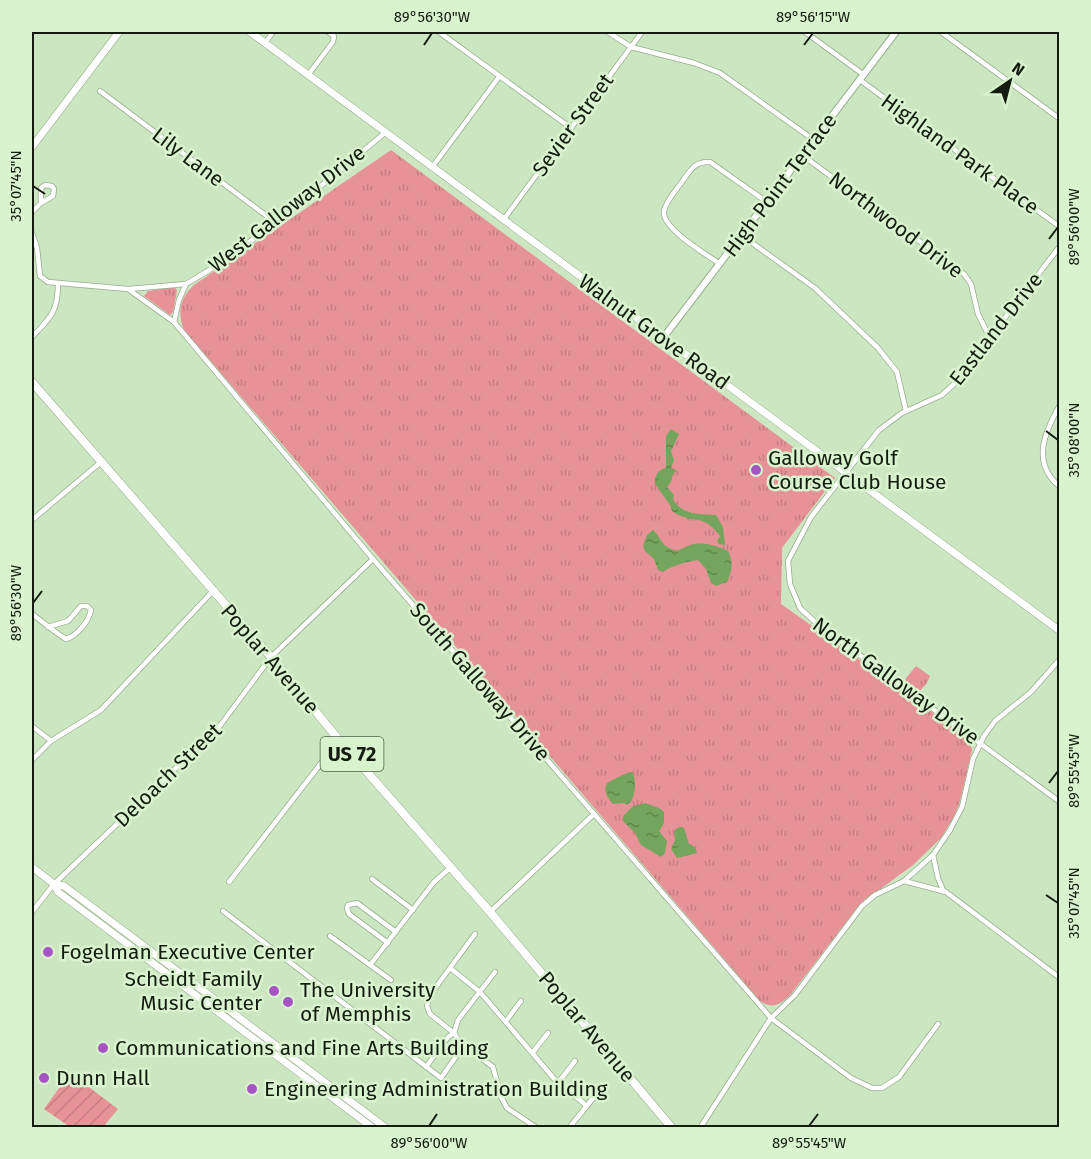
<svg xmlns="http://www.w3.org/2000/svg" width="1091" height="1159" viewBox="0 0 1091 1159" font-family="'Fira Sans',sans-serif">
	<defs>
		<pattern id="grass-tufts" width="24" height="20" patternUnits="userSpaceOnUse" patternTransform="scale(1.5)"><rect width="24" height="20" fill="#e79297"/><path d="M3 7l-1-3M5 7V3M7 7l1-3M15 17l-1-3M17 17v-4M19 17l1-3" fill="none" stroke="#c57d81"/></pattern>
		<pattern id="garden-furrows" width="10" height="10" patternUnits="userSpaceOnUse" patternTransform="scale(1.5)"><rect width="10" height="10" fill="#e79297"/><path d="M-1 1l2-2M0 10L10 0M9 11l2-2" fill="none" stroke="#c57d81"/></pattern>
		<pattern id="water-ripples" width="26" height="14" patternUnits="userSpaceOnUse" patternTransform="scale(1.5)"><rect width="26" height="14" fill="#74a55c"/><path d="M2 4q2-2 4 0t4 0M15 11q2-2 4 0t4 0" fill="none" stroke="#5e864a"/></pattern>
	</defs>
	<rect width="100%" height="100%" fill="#cde6c2"/>
	<g fill="url(#grass-tufts)">
		<path d="M391,150l444,328 -53,70 -1,56 120,85 69,52 2,9 -12,51 -5,14 -14,23 -28,27 -53,39 -69,90c-10,10 -18,16 -31,7l-576,-671c-7,-18 -4,-32 10,-45z"/>
		<polygon points="175,287 177,291 173,312 170,315 144,296 148,291"/>
		<polygon points="916,666 930,676 927,683 918,693 905,683 906,678"/>
	</g>
	<polygon fill="url(#garden-furrows)" points="70,1073 118,1109 103,1127 70,1127 44,1109"/>
	<g fill="url(#water-ripples)">
		<path d="M671,429l8,5 -8,17 3,9 -3,8 6,3 -4,3 -2,8 -4,5 7,8 -1,5c10,15 26,14 43,15l7,12 2,18 -6,-1 -2,-3 3,-5c-19,-25 -27,-10 -48,-25l-2,-6 -15,-21c-1,-7 3,-15 11,-16v-32z"/>
		<path d="M653,530c6,5 8,14 16,18 10,6 13,-1 22,-3 13,-4 26,1 37,6 6,12 4,20 -1,31l-11,4 -5,-3 -5,-14 -8,-9c-12,2 -25,5 -35,12l-5,-2 -4,-11 -9,-8 -2,-5 4,-11z"/>
		<path d="M632,772c5,8 3,23 -1,30l-5,3 -2,-2 -11,1c-6,-7 -10,-13 -6,-21 6,-3 20,-11 25,-11z"/>
		<polygon points="645,803 659,808 664,812 664,823 659,831 667,841 665,853 661,857 641,845 635,833 623,821 624,815 634,805 635,806"/>
		<polygon points="681,827 684,828 689,844 695,847 697,853 677,858 671,849 675,840 674,832 677,828"/>
	</g>
	<g fill="none" stroke-linecap="round" stroke-linejoin="round">
		<g stroke="#97ae8c" stroke-width="6">
			<g id="minor">
				<polyline points="439,32 571,128"/>
				<polyline points="608,32 631,47 694,63 720,73 814,140"/>
				<polyline points="805,32 864,75"/>
				<polyline points="941,32 1060,119"/>
				<polyline points="265,43 273,32"/>
				<polyline points="308,75 333,42 334,36 328,32"/>
				<polyline points="860,80 1060,227"/>
				<polyline points="100,91 276,223"/>
				<polyline points="802,155 964,274 971,284 978,314 990,338"/>
				<polyline points="433,166 499,77"/>
				<polyline points="32,212 41,203 53,196 54,189 52,186 45,185 41,188 41,203"/>
				<polyline points="504,219 642,32"/>
				<polyline points="32,233 37,248 40,276 48,282 128,289 174,322 373,559 771,1018 851,1078 872,1088 882,1088 899,1077 938,1024"/>
				<polyline points="741,235 815,288 878,348 897,372 906,411"/>
				<polyline points="1060,246 954,384 942,395 902,413 879,430 811,517 788,561 790,584 800,608 816,623 1060,802"/>
				<path d="M720,264c-14,-10 -59,-36 -56,-53 2,-11 14,-23 20,-32 7,-10 12,-18 26,-17l57,40"/>
				<polyline points="129,289 186,284"/>
				<polyline points="174,322 179,300 186,284 211,269 276,223 386,132"/>
				<path d="M32,337c18,-19 26,-25 26,-53"/>
				<path d="M1060,405c-16,28 -29,58 0,82"/>
				<polyline points="32,520 101,462"/>
				<path d="M32,614c11,8 22,18 34,25 11,-3 23,-18 25,-29l-4,-4h-6l-13,15 -20,6"/>
				<polyline points="32,726 51,741"/>
				<polyline points="32,760 51,741 101,710 212,592"/>
				<polyline points="933,855 938,878 943,890"/>
				<polyline points="372,879 413,910"/>
				<polyline points="904,881 946,892 1060,978"/>
				<polyline points="229,882 339,740"/>
				<polyline points="223,911 441,1078 464,1045"/>
				<polyline points="32,912 54,884 219,727 271,657 373,559"/>
				<polyline points="490,912 594,814"/>
				<polyline points="475,934 430,995 427,1006 430,1014 454,1033 459,1041 493,1067 501,1097 507,1108 537,1128"/>
				<polyline points="330,936 391,980"/>
				<polyline points="388,943 349,914 347,908 348,905 357,903 396,932"/>
				<polyline points="370,965 434,882 450,868"/>
				<polyline points="450,968 480,992 556,1081 587,1106"/>
				<polyline points="506,1021 521,1001"/>
				<polyline points="533,1052 548,1033"/>
				<polyline points="426,1067 448,1037 454,1033 458,1020 495,972"/>
				<polyline points="558,1083 575,1061"/>
				<polyline points="569,1128 602,1087"/>
				<polyline points="700,1128 771,1018 795,995 862,906 875,895 904,881 933,855 950,830 962,807 973,759 984,736 995,721 1031,692 1060,659"/>
			</g>
		</g>
		<g stroke="#97ae8c" stroke-width="8">
			<polyline id="tertiary" points="663,338 896,32"/>
		</g>
		<g stroke="#97ae8c" stroke-width="8">
			<g id="secondary">
				<polyline points="250,32 1060,631"/>
				<polyline points="32,147 119,32"/>
				<polyline points="32,867 54,884 58,892 373,1128"/>
				<polyline points="54,884 64,886 386,1128"/>
			</g>
		</g>
		<g stroke="#97ae8c" stroke-width="9">
			<polyline id="primary" points="32,382 271,657 339,740 490,912 672,1128"/>
		</g>
		<use href="#minor" stroke="#fff" stroke-width="4.5"/>
		<use href="#tertiary" stroke="#fff" stroke-width="6"/>
		<use href="#secondary" stroke="#fff" stroke-width="7"/>
		<use href="#primary" stroke="#fff" stroke-width="8"/>
	</g>
	<path fill="none" stroke="#141c0f" stroke-width="2" d="M424,45l8,-12M804,45l9,-12M33,186l12,8M1049,239l9,-12M1046,431l12,9M33,603l9,-12M1049,783l9,-12M1046,895l12,8M429,1126l8,-12M809,1126l9,-12"/>
	<g fill="#a654c4" stroke="#daf3cf" stroke-width="2">
		<circle cx="756" cy="470" r="6"/>
		<circle cx="48" cy="952" r="6"/>
		<circle cx="274" cy="991" r="6"/>
		<circle cx="288" cy="1002" r="6"/>
		<circle cx="103" cy="1048" r="6"/>
		<circle cx="44" cy="1078" r="6"/>
		<circle cx="252" cy="1089" r="6"/>
	</g>
	<g text-anchor="middle" dominant-baseline="central" stroke-width="5" stroke-linejoin="round" paint-order="stroke">
		<rect fill="#daf3cf" stroke="#4f5c49" stroke-width="1.5" x="320.5" y="737" width="63" height="34" rx="4.5"/>
		<g font-size="20" font-weight="bold" fill="#141c0f">
			<text x="352" y="754">US 72</text>
		</g>
		<g font-size="21" fill="#141c0f" stroke="#daf3cf">
			<text transform="translate(573 125) rotate(-54)">Sevier Street</text>
			<text transform="translate(960 154) rotate(36)">Highland Park Place</text>
			<text transform="translate(188 157) rotate(37)">Lily Lane</text>
			<text transform="translate(780 185) rotate(-53)">High Point Terrace</text>
			<text transform="translate(287 209) rotate(-38)">West Galloway Drive</text>
			<text transform="translate(896 225) rotate(37)">Northwood Drive</text>
			<text transform="translate(996 329) rotate(-52)">Eastland Drive</text>
			<text transform="translate(654 332) rotate(36)">Walnut Grove Road</text>
			<text transform="translate(270 659) rotate(49)">Poplar Avenue</text>
			<text transform="translate(896 681) rotate(36)">North Galloway Drive</text>
			<text transform="translate(480 682) rotate(49)">South Galloway Drive</text>
			<text transform="translate(168 775) rotate(-44)">Deloach Street</text>
			<text transform="translate(587 1027) rotate(50)">Poplar Avenue</text>
		</g>
		<g font-size="21" fill="#141c0f" stroke="#daf3cf" text-anchor="start">
			<text x="768" y="458">Galloway Golf<tspan x="768" dy="24">Course Club House</tspan></text>
			<text x="60" y="952">Fogelman Executive Center</text>
			<text x="262" y="979" text-anchor="end">Scheidt Family<tspan x="262" dy="24">Music Center</tspan></text>
			<text x="300" y="990">The University<tspan x="300" dy="24">of Memphis</tspan></text>
			<text x="115" y="1048">Communications and Fine Arts Building</text>
			<text x="56" y="1078">Dunn Hall</text>
			<text x="264" y="1089">Engineering Administration Building</text>
		</g>
	</g>
	<rect width="1091" height="1159" fill="none" stroke="#daf3cf" stroke-width="66"/>
	<g transform="translate(1010 81) rotate(35)" stroke="#daf3cf" stroke-width="4.5" paint-order="stroke">
	<path d="M0-4.5L10 22L0 15L-10 22Z" fill="#141c0f"/>
	<text y="-9" font-size="16" font-weight="bold" text-anchor="middle" fill="#141c0f">N</text>
	</g>
	<rect x="33" y="33" width="1025" height="1093" fill="none" stroke="#141c0f" stroke-width="2"/>
	<g font-size="15" text-anchor="middle" fill="#141c0f">
		<text x="432" y="22">89°56'30"W</text>
		<text x="813" y="22">89°56'15"W</text>
		<text transform="translate(16 186) rotate(-90)" y="5">35°07'45"N</text>
		<text transform="translate(1074 227) rotate(-90)" y="5">89°56'00"W</text>
		<text transform="translate(1074 440) rotate(-90)" y="5">35°08'00"N</text>
		<text transform="translate(16 603) rotate(-90)" y="5">89°56'30"W</text>
		<text transform="translate(1074 771) rotate(-90)" y="5">89°55'45"W</text>
		<text transform="translate(1074 903) rotate(-90)" y="5">35°07'45"N</text>
		<text x="429" y="1148">89°56'00"W</text>
		<text x="809" y="1148">89°55'45"W</text>
	</g>
</svg>
